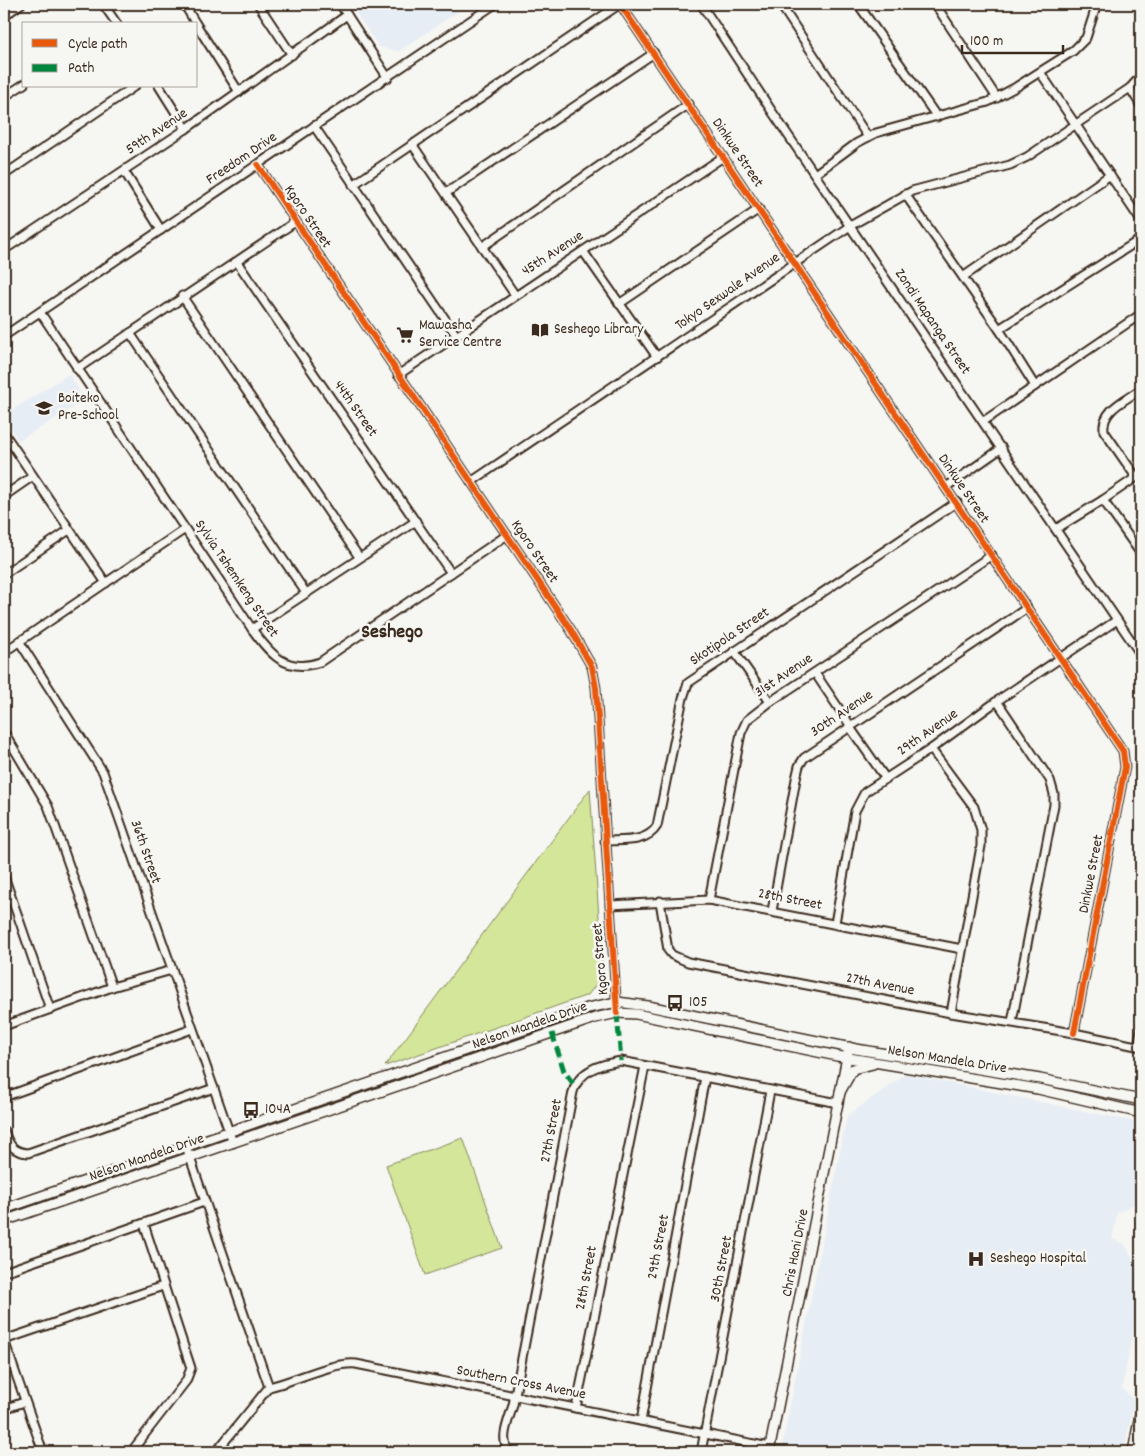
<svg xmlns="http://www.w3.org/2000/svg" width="1145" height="1456" viewBox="0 0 1145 1456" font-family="Dekko,sans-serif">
	<rect width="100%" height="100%" fill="#f6f6f2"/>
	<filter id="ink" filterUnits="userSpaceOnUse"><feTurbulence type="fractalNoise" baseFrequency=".02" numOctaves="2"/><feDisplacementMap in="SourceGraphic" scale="10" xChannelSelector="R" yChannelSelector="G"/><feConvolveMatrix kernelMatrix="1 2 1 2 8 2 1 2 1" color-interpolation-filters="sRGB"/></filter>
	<g filter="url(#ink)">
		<g fill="#e7edf5">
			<polygon points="350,4 469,4 399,51 379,47"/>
			<polygon points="69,374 85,400 18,441 4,415"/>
			<polygon points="906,1074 1141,1123 1141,1205 1134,1204 1117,1213 1112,1239 1124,1244 1141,1273 1141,1291 1122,1388 1134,1401 1124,1452 781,1452 847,1116"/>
		</g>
		<g fill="#d3e69a" stroke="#87885c">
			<polygon points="590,789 603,975 588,995 385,1066"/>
			<polygon points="463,1138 502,1248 425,1275 386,1165"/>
		</g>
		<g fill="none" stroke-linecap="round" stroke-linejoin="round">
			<g stroke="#3b2a1e" stroke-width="11">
				<g id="minor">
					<polyline points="103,4 117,24"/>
					<polyline points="184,4 196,24"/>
					<polyline points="258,4 292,55"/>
					<polyline points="340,4 388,78"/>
					<polyline points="620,4 1123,751 1125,767 1074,1033"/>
					<polyline points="701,4 773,113 1141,655"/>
					<polyline points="780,4 868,137"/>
					<polyline points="858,4 937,117"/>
					<polyline points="935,4 997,98"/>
					<polyline points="4,16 21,4"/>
					<polyline points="196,24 239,92"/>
					<polyline points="1040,72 1141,221"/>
					<polyline points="159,86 186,129"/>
					<polyline points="1130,88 1141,106"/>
					<polyline points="4,97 24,84"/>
					<polyline points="314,126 456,335"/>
					<polyline points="412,144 515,295"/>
					<polyline points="258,165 571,630 592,667 596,688 617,1013"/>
					<polyline points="124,171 161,230"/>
					<polyline points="815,174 857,143 876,133 988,102 1016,87 1073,51 1086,38 1097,4"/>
					<polyline points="4,175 135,86"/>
					<polyline points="353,185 620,4"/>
					<polyline points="446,193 654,53"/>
					<polyline points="905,194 999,329 1035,386"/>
					<polyline points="482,247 689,104"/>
					<polyline points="4,250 186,129 347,15"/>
					<polyline points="583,251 657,357"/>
					<polyline points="237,262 451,573"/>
					<polyline points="963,277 1110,175"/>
					<polyline points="182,296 359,557"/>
					<polyline points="619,304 759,209"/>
					<path d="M40,312l212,317c18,25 34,45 68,33l187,-127"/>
					<polyline points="999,329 1141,239"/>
					<polyline points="130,333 306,593"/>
					<polyline points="4,336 495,4"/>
					<polyline points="77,369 295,222"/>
					<polyline points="398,375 723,157"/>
					<polyline points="984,421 1141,314"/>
					<polyline points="4,433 106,583"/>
					<path d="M1136,477l-32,-46c-3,-21 22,-31 37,-42"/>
					<polyline points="471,482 850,226 912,191 1010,165 1027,157 1130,88 1141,76"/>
					<polyline points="946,487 1002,448"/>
					<polyline points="4,496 33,476"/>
					<polyline points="1103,500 1141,554"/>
					<polyline points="1056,529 1103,500 1141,474"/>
					<polyline points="4,574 69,530"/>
					<polyline points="252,629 416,521"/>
					<polyline points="19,641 103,772 233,1143"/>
					<polyline points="734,651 770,702"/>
					<polyline points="4,652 185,529"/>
					<polyline points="815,673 850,725"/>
					<polyline points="997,701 1050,780 1054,794 1054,805 1012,1022"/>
					<polyline points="849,726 886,779"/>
					<polyline points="4,732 48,806 112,987"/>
					<polyline points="931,749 974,807 981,830 981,846 951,1013"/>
					<path d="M605,841c18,-1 42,2 52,-15l26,-128 5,-15 269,-181"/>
					<polyline points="4,876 50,1009"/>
					<polyline points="709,900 741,733 747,720 770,702 992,555"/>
					<polyline points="660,901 668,950 672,955 688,962 951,1013 1074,1033 1141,1047"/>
					<polyline points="610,905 709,900 962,949"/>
					<polyline points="772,911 796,779 799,766 804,758 1027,608"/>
					<polyline points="835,923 855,811 865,792 931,749 997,701 1117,620"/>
					<polyline points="4,1026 112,987 172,970"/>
					<polyline points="1138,1046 1141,1030"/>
					<polyline points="4,1097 192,1029"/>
					<path d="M4,1131c5,14 9,21 24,22l186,-65"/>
					<polyline points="186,1146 269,1387"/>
					<polyline points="4,1272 204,1202"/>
					<polyline points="4,1340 163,1286"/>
					<polyline points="4,1340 43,1452"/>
					<path d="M269,1387c27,-6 62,-25 87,-23l414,83"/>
					<polyline points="576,1408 645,1066"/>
					<polyline points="4,1409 24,1402"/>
					<polyline points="641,1421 705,1077"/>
					<polyline points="131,1452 186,1381 191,1368 144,1224"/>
					<polyline points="216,1452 269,1387"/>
					<path d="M509,1452c-10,-14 0,-32 4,-47l60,-313c6,-22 28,-28 48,-31l217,42"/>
					<polyline points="701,1452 770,1091"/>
				</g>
			</g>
			<g stroke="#3b2a1e" stroke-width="12">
				<g id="tertiary">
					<polyline points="769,1452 849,1047"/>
					<polyline points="1133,1452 1141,1409"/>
				</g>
			</g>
			<g stroke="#3b2a1e" stroke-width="12">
				<g id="secondary">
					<polyline points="840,1092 853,1069 873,1064"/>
					<polyline points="4,1209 588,1008 617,1002 648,1006 856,1049 1040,1079 1141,1100"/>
					<polyline points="4,1221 595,1018 617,1013 636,1014 837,1056 1038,1089 1141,1113"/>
				</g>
			</g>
			<use href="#minor" stroke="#f6f6f2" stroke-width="7"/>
			<use href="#tertiary" stroke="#f6f6f2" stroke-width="9"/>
			<use href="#secondary" stroke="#f6f6f2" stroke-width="9"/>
			<g stroke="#00873e" stroke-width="5" stroke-dasharray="10 5" stroke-linecap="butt">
				<polyline points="617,1013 621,1061"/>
				<polyline points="552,1033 564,1071 575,1086"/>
			</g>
			<g stroke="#f6f6f2" stroke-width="9">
				<g id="cycleway">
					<polyline points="620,4 1123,751 1125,767 1074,1033"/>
					<polyline points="258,165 571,630 592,667 596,688 617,1013"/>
				</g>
			</g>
			<use href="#cycleway" stroke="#e8590c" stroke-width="6"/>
		</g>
	</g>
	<defs>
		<g id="library-bare" transform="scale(1.35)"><path d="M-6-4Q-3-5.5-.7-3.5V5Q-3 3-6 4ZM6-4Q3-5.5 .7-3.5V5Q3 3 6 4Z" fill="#3b2a1e" stroke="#f6f6f2" stroke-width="2.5" paint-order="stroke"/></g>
		<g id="supermarket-bare" transform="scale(1.35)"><path d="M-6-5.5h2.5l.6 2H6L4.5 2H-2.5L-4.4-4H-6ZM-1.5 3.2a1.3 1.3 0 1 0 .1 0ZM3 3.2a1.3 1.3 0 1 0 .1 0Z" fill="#3b2a1e" stroke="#f6f6f2" stroke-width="2.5" paint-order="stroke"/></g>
		<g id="school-bare" transform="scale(1.35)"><path d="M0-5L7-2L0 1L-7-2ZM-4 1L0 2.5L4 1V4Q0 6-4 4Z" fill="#3b2a1e" stroke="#f6f6f2" stroke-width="2.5" paint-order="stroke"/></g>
		<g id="bus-bare" transform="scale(1.35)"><path d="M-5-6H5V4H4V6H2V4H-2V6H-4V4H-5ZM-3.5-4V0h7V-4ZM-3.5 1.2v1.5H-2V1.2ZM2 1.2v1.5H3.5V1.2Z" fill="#3b2a1e" stroke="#f6f6f2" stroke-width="2.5" paint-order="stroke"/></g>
		<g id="hospital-bare" transform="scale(1.35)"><path d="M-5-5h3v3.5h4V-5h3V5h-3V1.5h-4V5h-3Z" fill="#3b2a1e" stroke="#f6f6f2" stroke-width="2.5" paint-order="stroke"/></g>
	</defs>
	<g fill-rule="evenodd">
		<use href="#library-bare" x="540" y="330"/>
		<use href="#supermarket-bare" x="405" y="335"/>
		<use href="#school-bare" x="44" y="408"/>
		<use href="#bus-bare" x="675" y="1003"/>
		<use href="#bus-bare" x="251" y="1110"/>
		<use href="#hospital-bare" x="976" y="1259"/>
	</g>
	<g text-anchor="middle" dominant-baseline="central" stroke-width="5" stroke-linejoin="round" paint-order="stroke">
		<g font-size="15" fill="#3b2a1e" stroke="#f6f6f2">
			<text transform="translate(157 132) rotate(-34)">59th Avenue</text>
			<text transform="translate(737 153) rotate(56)">Dinkwe Street</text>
			<text transform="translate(242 159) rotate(-34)">Freedom Drive</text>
			<text transform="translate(307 217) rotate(56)">Kgoro Street</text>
			<text transform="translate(553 254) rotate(-33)">45th Avenue</text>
			<text transform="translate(728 292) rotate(-35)">Tokyo Sexwale Avenue</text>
			<text transform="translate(932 322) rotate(56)">Zondi Mapanga Street</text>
			<text transform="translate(355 409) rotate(55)">44th Street</text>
			<text transform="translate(963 489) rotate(56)">Dinkwe Street</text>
			<text transform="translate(534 552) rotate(56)">Kgoro Street</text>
			<text transform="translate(236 579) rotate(56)">Sylvia Tshemkeng Street</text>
			<text transform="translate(730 637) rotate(-34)">Skotipola Street</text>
			<text transform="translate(784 676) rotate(-34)">31st Avenue</text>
			<text transform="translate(842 714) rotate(-34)">30th Avenue</text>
			<text transform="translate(928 733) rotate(-35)">29th Avenue</text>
			<text transform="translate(145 852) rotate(71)">36th Street</text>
			<text transform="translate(1092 874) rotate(-79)">Dinkwe Street</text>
			<text transform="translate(790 900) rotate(11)">28th Street</text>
			<text transform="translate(601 959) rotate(-95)">Kgoro Street</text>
			<text transform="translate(880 985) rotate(11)">27th Avenue</text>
			<text transform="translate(530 1026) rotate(-19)">Nelson Mandela Drive</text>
			<text transform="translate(947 1060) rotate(9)">Nelson Mandela Drive</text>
			<text transform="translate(552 1131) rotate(-79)">27th Street</text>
			<text transform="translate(147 1158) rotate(-19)">Nelson Mandela Drive</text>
			<text transform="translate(659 1247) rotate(-79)">29th Street</text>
			<text transform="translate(796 1253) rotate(-79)">Chris Hani Drive</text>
			<text transform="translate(722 1269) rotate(-79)">30th Street</text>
			<text transform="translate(587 1278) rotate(-79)">28th Street</text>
			<text transform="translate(521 1383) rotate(11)">Southern Cross Avenue</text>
		</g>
		<g font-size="15" fill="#3b2a1e" stroke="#f6f6f2" text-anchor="start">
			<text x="419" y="326">Mawasha<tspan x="419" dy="17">Service Centre</tspan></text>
			<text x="554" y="330">Seshego Library</text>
			<text x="58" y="399">Boiteko<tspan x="58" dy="17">Pre-School</tspan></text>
			<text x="689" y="1003">105</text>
			<text x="265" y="1110">104A</text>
			<text x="990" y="1259">Seshego Hospital</text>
		</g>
		<g font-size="20" font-weight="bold" fill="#3b2a1e" stroke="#f6f6f2">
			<text x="392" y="633">Seshego</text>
		</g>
	</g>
	<rect width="1145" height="1456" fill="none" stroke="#f6f6f2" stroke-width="20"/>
	<rect x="10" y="10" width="1125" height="1436" fill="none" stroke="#3b2a1e" stroke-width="2" filter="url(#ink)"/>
	<rect x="22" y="22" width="175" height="65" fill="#f6f6f2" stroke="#aba49d"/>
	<rect x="32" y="39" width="25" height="8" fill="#e8590c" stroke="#aba49d"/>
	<text x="68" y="48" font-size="15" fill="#3b2a1e">Cycle path</text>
	<rect x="32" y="64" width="25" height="8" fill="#00873e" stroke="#aba49d"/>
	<text x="68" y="72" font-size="15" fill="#3b2a1e">Path</text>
	<path d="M962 45v8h101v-8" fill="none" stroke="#3b2a1e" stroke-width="2.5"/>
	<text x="970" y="45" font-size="15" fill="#3b2a1e" stroke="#f6f6f2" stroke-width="4" paint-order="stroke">100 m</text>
</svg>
